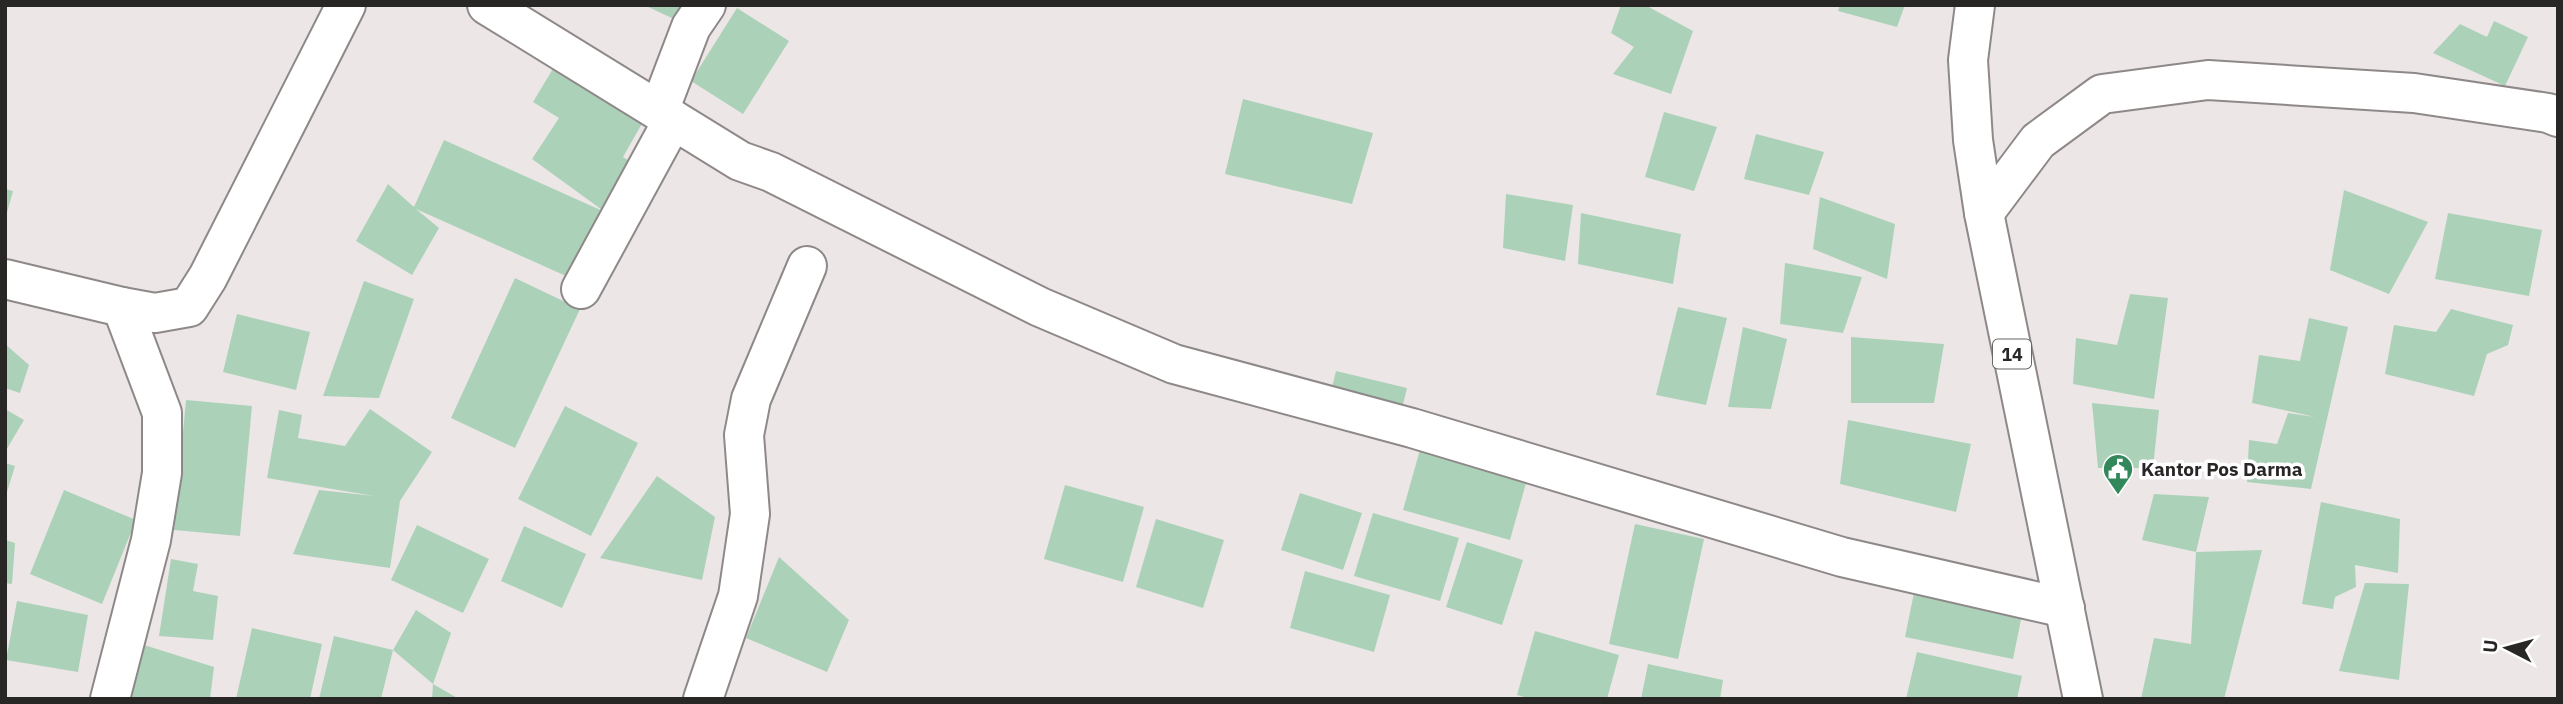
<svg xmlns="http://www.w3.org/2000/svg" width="2563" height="704" viewBox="0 0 2563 704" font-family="'IBM Plex Sans',sans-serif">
	<rect width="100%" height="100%" fill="#ede6e6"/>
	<g fill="#abd2b9">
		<polygon points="644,5 701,5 691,27"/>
		<polygon points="1621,5 1645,5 1693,31 1671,94 1613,74 1634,47 1611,33"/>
		<polygon points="1840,5 1905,5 1897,27 1838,11"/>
		<polygon points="737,8 789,41 743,114 691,81"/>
		<polygon points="2494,21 2528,37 2505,86 2433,53 2460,24 2487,37"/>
		<polygon points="563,52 652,106 623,157 639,167 575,280 416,209 439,228 412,275 356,241 388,184 414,207 444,140 605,212 532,159 559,118 533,102"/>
		<polygon points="1243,99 1373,133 1352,204 1225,174"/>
		<polygon points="1664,112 1717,127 1694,191 1645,177"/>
		<polygon points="1756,134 1824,152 1809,195 1744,179"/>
		<polygon points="5,189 13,191 6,216 5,216"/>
		<polygon points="2344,190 2428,222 2389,294 2330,270"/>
		<polygon points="1506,194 1573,205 1565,261 1503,248"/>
		<polygon points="1820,197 1895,224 1887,279 1813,249"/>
		<polygon points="1581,213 1681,234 1673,284 1578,264"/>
		<polygon points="2448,213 2542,230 2529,296 2435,279"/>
		<polygon points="1785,263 1862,277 1843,333 1780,324"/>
		<polygon points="515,278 580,309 515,448 451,418"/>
		<polygon points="364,281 414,299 379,398 323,396"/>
		<polygon points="2130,294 2168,298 2154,399 2073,384 2076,338 2117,345"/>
		<polygon points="1678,307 1727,318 1706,405 1656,395"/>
		<polygon points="2451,309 2513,325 2508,345 2487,354 2474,396 2385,374 2394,325 2436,332"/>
		<polygon points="237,314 310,332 296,390 223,372"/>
		<polygon points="2309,318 2348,327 2311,489 2247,482 2249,440 2277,444 2288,413 2315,417 2252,403 2259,355 2300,361"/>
		<polygon points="1743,327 1787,339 1771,409 1728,407"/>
		<polygon points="1851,337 1944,344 1934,403 1851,403"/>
		<polygon points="5,344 29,365 20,393 5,388"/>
		<polygon points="1336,371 1407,388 1401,413 1330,396"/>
		<polygon points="186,400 252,406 240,536 174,530"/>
		<polygon points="2092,403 2159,410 2153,468 2098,468"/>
		<polygon points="565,406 638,443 591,536 518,499"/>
		<polygon points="5,409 24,420 5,452"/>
		<polygon points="370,409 432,452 400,501 390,568 293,554 319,490 374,496 267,478 279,410 302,415 298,438 345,446"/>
		<polygon points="1848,420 1971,444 1956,512 1840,484"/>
		<polygon points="1421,446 1528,476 1510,540 1403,510"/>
		<polygon points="5,463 15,466 6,495 5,495"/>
		<polygon points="657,476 715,517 702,580 600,558"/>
		<polygon points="1065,485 1144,507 1123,582 1044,559"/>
		<polygon points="64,490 136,520 102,604 30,574"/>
		<polygon points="1300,493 1362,513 1343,570 1281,550"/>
		<polygon points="2154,494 2209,497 2196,552 2142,540"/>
		<polygon points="2321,502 2400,519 2398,573 2355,565 2356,587 2335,597 2333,609 2302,604"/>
		<polygon points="1373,513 1459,538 1440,601 1354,576"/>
		<polygon points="1156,519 1224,540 1203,608 1136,587"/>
		<polygon points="1635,524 1704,539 1678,659 1609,644"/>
		<polygon points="417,525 489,559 463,613 391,580"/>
		<polygon points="524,526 586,554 562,608 501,581"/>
		<polygon points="5,540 15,543 12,584 5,583"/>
		<polygon points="1467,542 1523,560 1502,625 1446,607"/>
		<polygon points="2262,550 2224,699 2141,699 2154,638 2191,644 2196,552"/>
		<polygon points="779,557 849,620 827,672 746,638"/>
		<polygon points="171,559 198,564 193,591 218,596 213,640 159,636"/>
		<polygon points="1305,571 1390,595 1374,652 1290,628"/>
		<polygon points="1917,578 2025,600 2013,659 1905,637"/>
		<polygon points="2365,583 2409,584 2399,680 2339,671"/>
		<polygon points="17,601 88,615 78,672 6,660"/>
		<polygon points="416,610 451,633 433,684 459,699 432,699 433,684 393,650"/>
		<polygon points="252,628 322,644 310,699 236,699"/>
		<polygon points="1535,631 1619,655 1607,699 1531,699 1517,695"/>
		<polygon points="334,636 393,650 381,699 319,699"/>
		<polygon points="141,644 214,667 210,699 128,699"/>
		<polygon points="1917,652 2022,676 2017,699 1906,699"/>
		<polygon points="1648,664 1723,680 1720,699 1641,699"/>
	</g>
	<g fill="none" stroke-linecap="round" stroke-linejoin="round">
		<g stroke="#8f8888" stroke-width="42">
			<g id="minor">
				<polyline points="487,5 740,161 771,172 1040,307 1174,364 1412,428 1842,557 2065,608"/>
				<polyline points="659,111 691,27 706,5"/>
				<polyline points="1984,213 2038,141 2102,94 2208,80 2414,93 2548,113 2558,117"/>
				<polyline points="5,279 122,307 155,313 189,307 208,277 346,5"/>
				<polyline points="581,289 673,120"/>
				<polyline points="110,699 151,540 162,473 162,413 122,307"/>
				<polyline points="703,699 738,596 750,514 744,435 751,399 807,266"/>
			</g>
		</g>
		<g stroke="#8f8888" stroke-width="42">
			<polyline id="trunk" points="1975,5 1968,60 1973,140 1984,213 2083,699"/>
		</g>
		<use href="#minor" stroke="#fff" stroke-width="38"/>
		<use href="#trunk" stroke="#fff" stroke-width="38"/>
	</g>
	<defs>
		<g id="civic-pin" transform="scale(1.575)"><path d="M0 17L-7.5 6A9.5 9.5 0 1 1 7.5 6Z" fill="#32885b" stroke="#fff"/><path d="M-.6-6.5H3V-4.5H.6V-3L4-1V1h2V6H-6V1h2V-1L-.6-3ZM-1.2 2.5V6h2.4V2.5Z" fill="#fff"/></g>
	</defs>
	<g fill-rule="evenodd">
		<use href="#civic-pin" x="2118" y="469"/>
	</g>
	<g text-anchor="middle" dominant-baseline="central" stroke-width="7" stroke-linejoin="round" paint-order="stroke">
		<rect fill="#fff" stroke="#696767" stroke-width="2" x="1993" y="339.5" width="38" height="29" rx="5"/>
		<g font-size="18" font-weight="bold" fill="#292626">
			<text x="2012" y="354">14</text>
		</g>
		<g font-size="19" font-weight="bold" fill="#292626" stroke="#fff" text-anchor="start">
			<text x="2141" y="469">Kantor Pos Darma</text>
		</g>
	</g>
	<rect width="2563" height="704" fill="none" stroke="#292626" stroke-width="14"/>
	<g transform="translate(2507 648) rotate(276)" stroke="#ffffff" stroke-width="5" paint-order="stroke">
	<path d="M0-5L12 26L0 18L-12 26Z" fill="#292626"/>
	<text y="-10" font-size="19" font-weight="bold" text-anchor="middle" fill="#292626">U</text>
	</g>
</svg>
